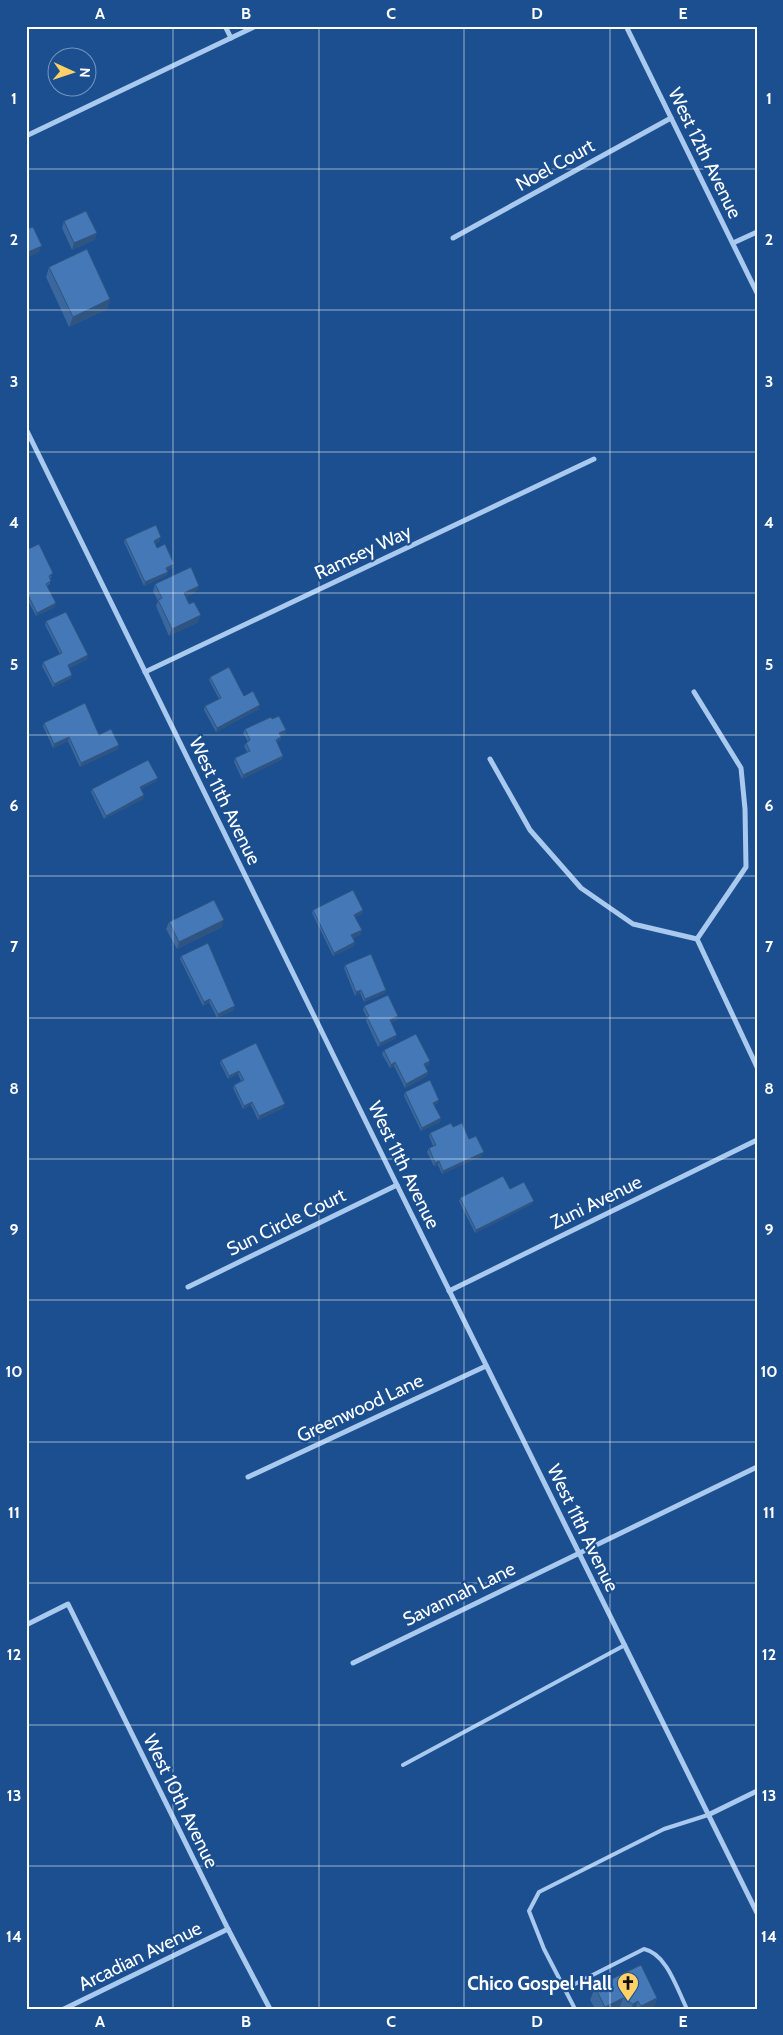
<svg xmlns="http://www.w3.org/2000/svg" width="783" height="2035" viewBox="0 0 783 2035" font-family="Cabin,sans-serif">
	<rect width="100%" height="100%" fill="#1b4f8f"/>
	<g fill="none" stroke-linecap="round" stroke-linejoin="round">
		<g stroke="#a9c9ee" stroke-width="4">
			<polyline points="403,1765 625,1645"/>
			<path d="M565,1989l79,-40c23,5 33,40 43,60"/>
			<polyline points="575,2009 544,1949 529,1911 539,1892 664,1829 708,1815"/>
		</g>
		<g stroke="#a9c9ee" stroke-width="5">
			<polyline points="225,26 231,38"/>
			<polyline points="626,26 757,293"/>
			<polyline points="26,136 256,26"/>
			<polyline points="453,238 671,118"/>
			<polyline points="733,243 757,232"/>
			<polyline points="26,429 397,1185 757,1913"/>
			<polyline points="145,672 594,459"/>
			<polyline points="694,692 741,768 745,809 746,867 697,939"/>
			<polyline points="490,759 530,830 581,888 633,924 697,939 757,1067"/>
			<polyline points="188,1287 397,1185"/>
			<polyline points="449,1291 757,1140"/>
			<polyline points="248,1477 486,1366"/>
			<polyline points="26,1625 68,1604 228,1929 270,2009"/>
			<polyline points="353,1663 757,1467"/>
			<polyline points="708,1815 757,1791"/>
			<polyline points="64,2009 228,1929"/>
		</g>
	</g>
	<g fill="#3a679d">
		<polygon points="64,221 97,233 94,240 72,250 62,228"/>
		<polygon points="49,267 110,299 107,309 69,327 46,277"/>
		<polygon points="125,539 160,541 155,543 157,548 173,568 167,570 168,572 167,575 144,586 124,542"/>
		<polygon points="26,550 52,577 50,578 50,584 47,586 55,607 36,616 26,597"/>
		<polygon points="155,584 196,592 186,597 198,622 169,636 156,606 158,601 153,591"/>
		<polygon points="46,621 87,659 69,668 71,678 53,687 42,666 43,662 60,654 45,625"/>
		<polygon points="210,677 244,696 259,709 216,732 204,710 205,706 219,699 209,680"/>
		<polygon points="272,719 286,730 285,733 281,736 281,737 280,740 277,742 283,756 282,759 242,779 234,762 235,758 247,752 244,746 246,743 248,742 243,733 245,729"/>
		<polygon points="44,723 99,735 118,749 80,767 68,741 53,748 43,726"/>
		<polygon points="158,778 156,781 141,789 143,799 104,819 91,792 92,789"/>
		<polygon points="313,910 363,910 362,914 355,917 361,934 353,938 354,946 333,956 312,913"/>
		<polygon points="169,922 222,927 177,949 166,929"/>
		<polygon points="181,956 234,1010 217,1018 209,1002 203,1006 180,959"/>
		<polygon points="345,965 386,990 385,993 364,1002 360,993 355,996 344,968"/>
		<polygon points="364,1006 397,1020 391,1022 396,1038 378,1047 366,1021 367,1018 363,1010"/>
		<polygon points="256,1043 283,1108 258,1120 251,1105 243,1109 233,1088 234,1085 241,1081 238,1074 228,1079 220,1063 221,1060"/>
		<polygon points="384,1050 429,1065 425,1066 428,1072 427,1076 405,1088 394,1066 390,1068 382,1054"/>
		<polygon points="405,1092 438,1103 434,1105 440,1122 421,1131 404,1096"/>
		<polygon points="453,1127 469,1139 482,1156 442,1174 438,1165 434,1166 427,1152 429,1148 433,1146 429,1136 430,1133"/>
		<polygon points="510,1189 532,1204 475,1233 459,1201 460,1198"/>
		<polygon points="595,1987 657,1998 653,2009 595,2009 590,2000"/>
	</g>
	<g fill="#305480">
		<polygon points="97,233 94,240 72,250 74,243"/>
		<polygon points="42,246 39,252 26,259 26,253"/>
		<polygon points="110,299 107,309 69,327 73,317"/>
		<polygon points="161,537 160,541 153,544 154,541"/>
		<polygon points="174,564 173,568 165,571 166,568"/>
		<polygon points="168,572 167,575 144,586 145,582"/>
		<polygon points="199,586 196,592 181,599 184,593"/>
		<polygon points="56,603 55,607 36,616 37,613"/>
		<polygon points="201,615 198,622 169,636 172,629"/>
		<polygon points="88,655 87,659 66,669 68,665"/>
		<polygon points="72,675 71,678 53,687 54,684"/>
		<polygon points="260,705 259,709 216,732 217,728"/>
		<polygon points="286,730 285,733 278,737 279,733"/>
		<polygon points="69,737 68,741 53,748 54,744"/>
		<polygon points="281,737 280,740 274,743 276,740"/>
		<polygon points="119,745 118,749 80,767 81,763"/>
		<polygon points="283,756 282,759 242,779 243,775"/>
		<polygon points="158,778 156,781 139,790 140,787"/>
		<polygon points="144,795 143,799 104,819 106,816"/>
		<polygon points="363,910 362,914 353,918 354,915"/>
		<polygon points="224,920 222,927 177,949 179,942"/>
		<polygon points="362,930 361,934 350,939 351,935"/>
		<polygon points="355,942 354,946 333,956 334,953"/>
		<polygon points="361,990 360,993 355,996 356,992"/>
		<polygon points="386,990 385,993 364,1002 365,999"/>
		<polygon points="210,999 209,1002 203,1006 204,1002"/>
		<polygon points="235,1006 234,1010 217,1018 218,1014"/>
		<polygon points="398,1016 397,1020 389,1024 390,1020"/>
		<polygon points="397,1035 396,1038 378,1047 380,1043"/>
		<polygon points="430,1061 429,1065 423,1068 424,1064"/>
		<polygon points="395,1062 394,1066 390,1068 391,1065"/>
		<polygon points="239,1071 238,1074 228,1079 229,1076"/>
		<polygon points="428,1072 427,1076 405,1088 406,1084"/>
		<polygon points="439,1100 438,1103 432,1106 433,1103"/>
		<polygon points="252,1102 251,1105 243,1109 244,1106"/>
		<polygon points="285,1104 283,1108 258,1120 259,1116"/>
		<polygon points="441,1118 440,1122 421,1131 422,1128"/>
		<polygon points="484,1152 482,1156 442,1174 443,1171"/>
		<polygon points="439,1161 438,1165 434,1166 435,1163"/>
		<polygon points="534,1201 532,1204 475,1233 476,1230"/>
		<polygon points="623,1998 619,2009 604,2009 605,2007"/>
		<polygon points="657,1998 653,2009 640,2009 641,2006"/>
		<polygon points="638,2001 635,2009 631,2009 633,2004"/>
	</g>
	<g fill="#4478b7" stroke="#305480">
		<polygon points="86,211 97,233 74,243 64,221"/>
		<polygon points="33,227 42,246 26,253 26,229 27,229"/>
		<polygon points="87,249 110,299 73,317 49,267"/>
		<polygon points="156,525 161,537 154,541 157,548 165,544 174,564 166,568 168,572 145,582 125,539"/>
		<polygon points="39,544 53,573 49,576 51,581 46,584 56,603 37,613 26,591 26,550"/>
		<polygon points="191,567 199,586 184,593 189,604 194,602 201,615 172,629 158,600 162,598 155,584"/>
		<polygon points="66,612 88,655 68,665 72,675 54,684 43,662 62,653 46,621"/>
		<polygon points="229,667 244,696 253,691 260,705 217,728 205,706 221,698 210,677"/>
		<polygon points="85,703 99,735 111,729 119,745 81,763 69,737 54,744 44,723"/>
		<polygon points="279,716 286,730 279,733 281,737 276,740 283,756 243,775 235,758 250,751 246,743 250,740 245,729 271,717 272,719"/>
		<polygon points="148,760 158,778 140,787 144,795 106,816 92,789"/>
		<polygon points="353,890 363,910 354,915 362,930 351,935 355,942 334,953 313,910"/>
		<polygon points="214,900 224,920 179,942 169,922"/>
		<polygon points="208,943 235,1006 218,1014 210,999 204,1002 181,956"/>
		<polygon points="371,954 386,990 365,999 361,990 356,992 345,965"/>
		<polygon points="388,995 398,1016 390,1020 397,1035 380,1043 367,1017 369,1016 364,1006"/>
		<polygon points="416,1034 430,1061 424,1064 428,1072 406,1084 395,1062 391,1065 384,1050"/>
		<polygon points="256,1043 285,1104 259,1116 252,1102 244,1106 234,1085 244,1080 239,1071 229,1076 221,1060"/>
		<polygon points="430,1080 439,1100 433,1103 441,1118 422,1128 405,1092"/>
		<polygon points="451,1123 453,1127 462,1123 469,1139 476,1136 484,1152 443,1171 439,1161 435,1163 429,1148 436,1145 430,1133"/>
		<polygon points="503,1176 510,1189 524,1182 534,1201 476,1230 460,1198"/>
		<polygon points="641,1965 657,1998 641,2006 638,2001 633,2004 623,1998 605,2007 595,1987"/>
	</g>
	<path fill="none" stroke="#fff" stroke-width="1" stroke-opacity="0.55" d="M173,26v1983M319,26v1983M464,26v1983M610,26v1983M26,169h731M26,310h731M26,452h731M26,593h731M26,735h731M26,876h731M26,1018h731M26,1159h731M26,1300h731M26,1442h731M26,1583h731M26,1725h731M26,1866h731"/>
	<defs>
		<g id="church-pin" transform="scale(1.125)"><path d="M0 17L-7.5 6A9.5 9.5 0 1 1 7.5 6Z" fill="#ffd166" stroke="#1b4f8f"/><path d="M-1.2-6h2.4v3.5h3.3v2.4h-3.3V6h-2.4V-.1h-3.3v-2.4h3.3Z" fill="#111"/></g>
	</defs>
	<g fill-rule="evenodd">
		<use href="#church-pin" x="628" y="1983"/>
	</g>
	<g text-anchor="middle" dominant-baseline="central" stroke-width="4.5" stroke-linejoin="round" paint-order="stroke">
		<g font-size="19" fill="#fff" stroke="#1b4f8f">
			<text transform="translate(705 153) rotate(64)">West 12th Avenue</text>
			<text transform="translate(555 165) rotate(-29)">Noel Court</text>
			<text transform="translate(363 552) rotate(-25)">Ramsey Way</text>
			<text transform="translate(225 801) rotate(64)">West 11th Avenue</text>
			<text transform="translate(404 1165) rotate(64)">West 11th Avenue</text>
			<text transform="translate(596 1202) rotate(-26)">Zuni Avenue</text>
			<text transform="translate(286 1222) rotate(-26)">Sun Circle Court</text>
			<text transform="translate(360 1408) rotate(-25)">Greenwood Lane</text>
			<text transform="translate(583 1528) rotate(64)">West 11th Avenue</text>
			<text transform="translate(459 1594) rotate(-26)">Savannah Lane</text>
			<text transform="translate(181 1801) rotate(64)">West 10th Avenue</text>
			<text transform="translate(140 1956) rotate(-26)">Arcadian Avenue</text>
		</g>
		<g font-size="19" font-weight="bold" fill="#fff" stroke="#1b4f8f" text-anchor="end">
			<text x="612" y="1983">Chico Gospel Hall</text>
		</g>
	</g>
	<rect width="783" height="2035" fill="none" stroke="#1b4f8f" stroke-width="55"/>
	<g transform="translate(72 72) rotate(93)"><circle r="24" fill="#1b4f8f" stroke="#7695bc"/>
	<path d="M0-4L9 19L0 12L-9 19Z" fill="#ffd166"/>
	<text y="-8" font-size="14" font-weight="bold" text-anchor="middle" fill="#ffffff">N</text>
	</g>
	<rect x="28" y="28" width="728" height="1980" fill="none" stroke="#fff" stroke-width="2"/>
	<g font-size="16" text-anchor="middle" font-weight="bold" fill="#fff">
		<text x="100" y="19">A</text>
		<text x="246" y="19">B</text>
		<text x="391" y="19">C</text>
		<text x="537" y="19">D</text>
		<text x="683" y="19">E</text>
		<text x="14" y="104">1</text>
		<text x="769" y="104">1</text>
		<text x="14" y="245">2</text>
		<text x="769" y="245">2</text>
		<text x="14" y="387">3</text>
		<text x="769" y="387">3</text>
		<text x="14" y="528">4</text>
		<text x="769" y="528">4</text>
		<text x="14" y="670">5</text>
		<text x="769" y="670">5</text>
		<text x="14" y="811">6</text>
		<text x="769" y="811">6</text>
		<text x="14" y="952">7</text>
		<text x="769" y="952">7</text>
		<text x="14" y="1094">8</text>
		<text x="769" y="1094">8</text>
		<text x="14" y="1235">9</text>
		<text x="769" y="1235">9</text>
		<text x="14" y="1377">10</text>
		<text x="769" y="1377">10</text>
		<text x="14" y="1518">11</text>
		<text x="769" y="1518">11</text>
		<text x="14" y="1660">12</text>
		<text x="769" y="1660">12</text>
		<text x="14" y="1801">13</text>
		<text x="769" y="1801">13</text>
		<text x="14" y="1942">14</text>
		<text x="769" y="1942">14</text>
		<text x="100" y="2027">A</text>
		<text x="246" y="2027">B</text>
		<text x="391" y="2027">C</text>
		<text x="537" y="2027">D</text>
		<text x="683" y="2027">E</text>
	</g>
</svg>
